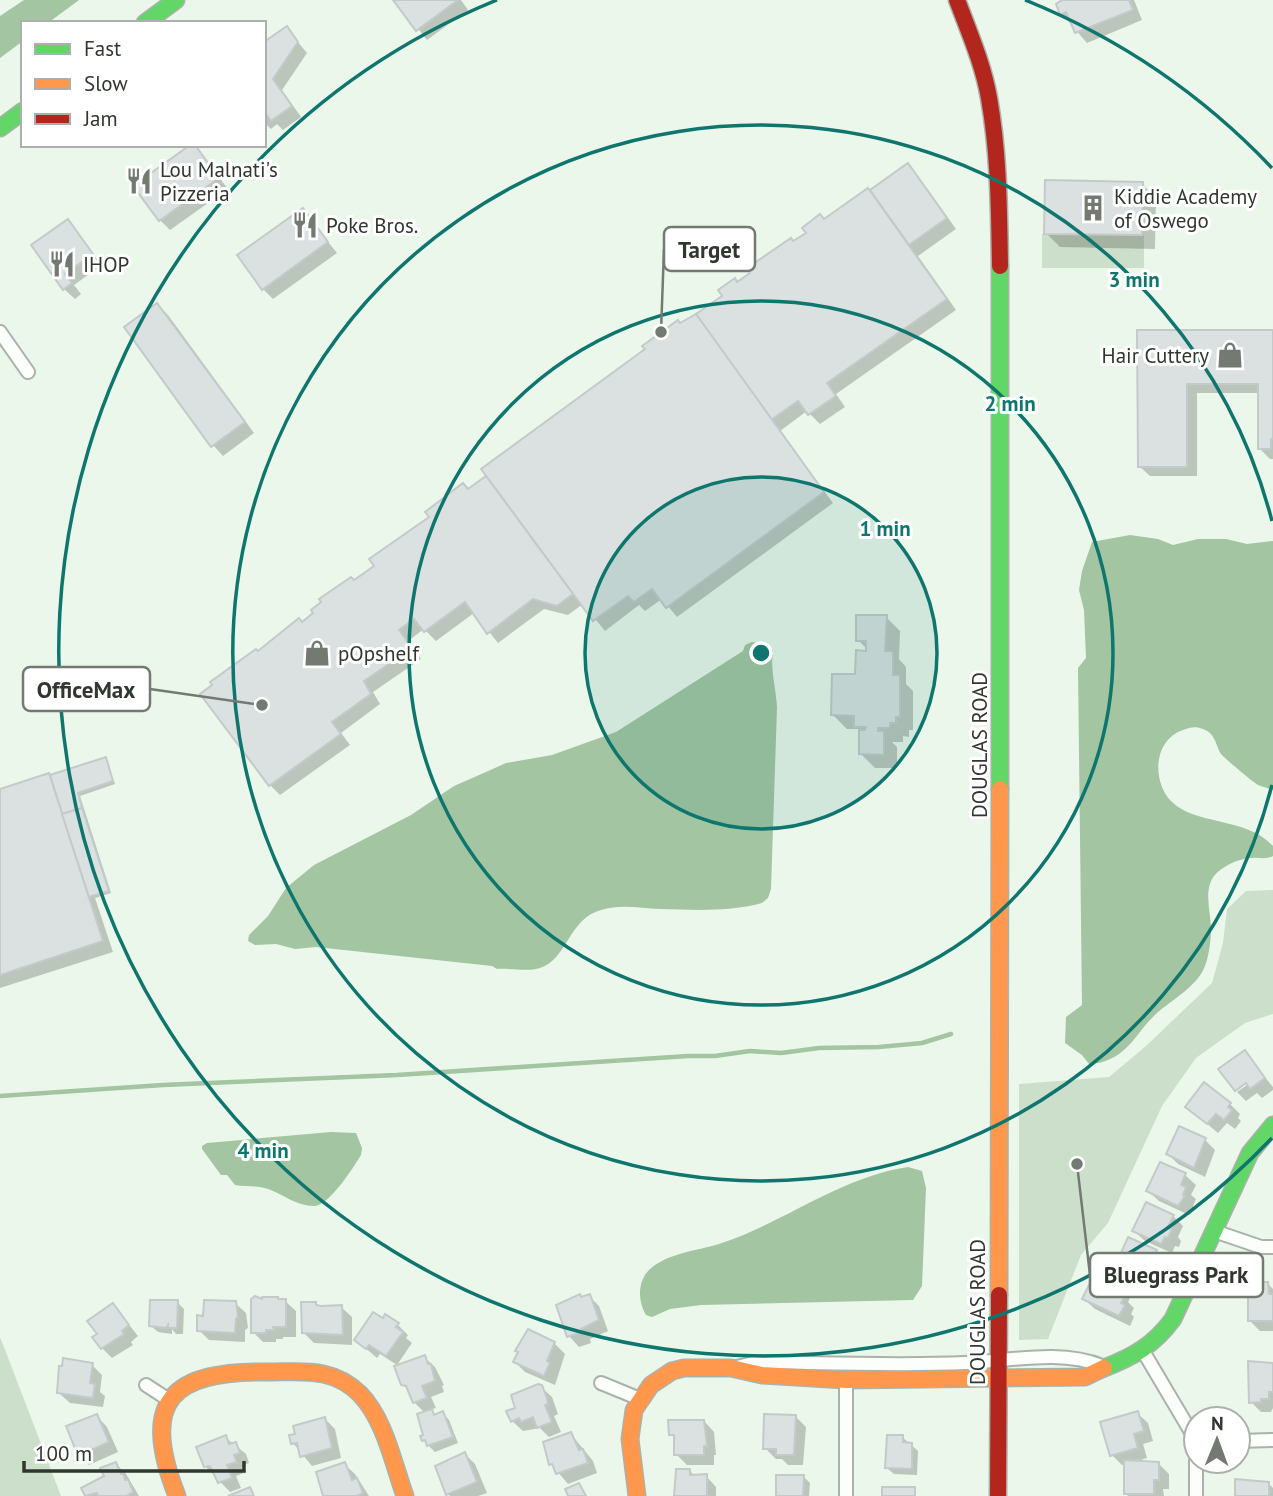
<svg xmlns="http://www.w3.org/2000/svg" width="1273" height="1496" viewBox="0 0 1273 1496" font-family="'PT Sans',sans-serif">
	<rect width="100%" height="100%" fill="#ecf7ec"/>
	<g fill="#ccdfca">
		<polygon points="1042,234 1144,235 1144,268 1042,268"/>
		<polygon points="1273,890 1273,1014 1245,1023 1196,1058 1162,1106 1108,1223 1081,1255 1048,1339 1019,1340 1019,1084 1109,1077 1146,1046 1212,983 1223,943 1227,909 1246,891"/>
		<polygon points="0,1337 4,1347 61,1496 0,1496"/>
	</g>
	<g fill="#a3c5a1">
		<polygon points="24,0 79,0 48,23 23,23 23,41 0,58 0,16"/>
		<path d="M1130,535l28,4 15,6 25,-6h28l21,5 26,-3v249c-5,-2 -11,-3 -15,-5 -4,-2 -35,-28 -37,-31 -6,-10 -5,-20 -18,-25 -7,-3 -13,-2 -20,1 -30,10 -31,51 -12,71 24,25 74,15 102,45v10c-8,4 -13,1 -21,2 -12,0 -30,8 -38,18 -11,15 -3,36 -3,53 0,11 -2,26 -6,37 -9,23 -37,35 -53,52 -12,12 -19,26 -33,36 -9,6 -19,10 -30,10l-7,-9 -17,-12 1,-26 16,-12 -4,-337 8,-10 -2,-48 -5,-20 3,-19 10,-29z"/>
		<path d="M752,642l14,2 7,6c-3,19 3,38 4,57l-6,182 -3,9 -6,5c-33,9 -68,7 -102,6 -20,-1 -40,-5 -59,1 -32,8 -34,50 -61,58 -12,4 -29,0 -43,1l-5,-3 -176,-19 -21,2 -19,-5 -21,1 -7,-4 1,-6 19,-19 18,-28 28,-23 97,-50 43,-29 32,-14 20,-9 46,-8 64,-23 127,-81 2,-6z"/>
		<path d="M331,1132l25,1 6,15 -1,7c-7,12 -33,52 -47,51 -18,0 -31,-12 -46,-17 -11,-4 -22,-2 -33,-4l-8,-10h-6l-19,-26v-3l5,-3z"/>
		<path d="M908,1167l14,4 4,17 -4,98 -9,14 -212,5 -31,4 -18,8 -6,-2c-8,-13 -9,-33 3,-45 18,-17 47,-19 70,-26 65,-21 121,-67 189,-77z"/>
	</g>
	<g fill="#0003">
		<polygon points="395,0 461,0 468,10 427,40"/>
		<polygon points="1064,0 1134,0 1142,20 1087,43 1062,14"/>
		<polygon points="287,29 307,53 282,90 301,117 283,130 277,124 271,129 264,122 264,44"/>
		<polygon points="194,145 228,189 170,230 160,220"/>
		<polygon points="908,165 918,176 956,229 918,256 956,310 836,394 845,407 820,424 807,411 780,431 833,503 677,617 662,599 645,611 639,605 605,631 583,604 568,615 544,609 498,643 474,613 436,641 424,629 408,641 421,659 373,692 380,704 341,733 350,745 280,795 270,785 258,654 302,624 680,325 724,296 824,221"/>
		<polygon points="1142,184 1156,198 1155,249 1060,247 1046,233"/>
		<polygon points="302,210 337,253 273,299 263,289"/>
		<polygon points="68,221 102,265 74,285 81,294 75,299 64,289 33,246"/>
		<polygon points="157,305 168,315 254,433 223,456 213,445"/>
		<polygon points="1139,331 1273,331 1273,459 1270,459 1259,448 1260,393 1197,393 1197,476 1150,476 1139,466"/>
		<polygon points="886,617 900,631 899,659 906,667 906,684 913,691 913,730 909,730 909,737 903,736 903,742 892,742 897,747 897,768 875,768 861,754 861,731 858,729 847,729 833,715 870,652 858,640"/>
		<polygon points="105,759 115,784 80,796 111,893 95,898 113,952 0,988 0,790"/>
		<polygon points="1244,1052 1273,1087 1273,1090 1262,1098 1257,1093 1246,1101 1237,1092 1254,1080"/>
		<polygon points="1230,1104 1240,1114 1238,1118 1241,1121 1235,1129 1227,1123 1218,1133 1187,1107"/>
		<polygon points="1205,1140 1215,1150 1205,1177 1178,1164 1168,1154"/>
		<polygon points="1161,1164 1185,1175 1196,1185 1191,1195 1196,1199 1193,1206 1194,1208 1189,1215 1159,1201 1148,1191"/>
		<polygon points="1173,1216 1183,1226 1178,1237 1181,1241 1179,1247 1175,1246 1172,1253 1145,1241 1134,1231"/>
		<polygon points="1156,1252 1166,1262 1162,1272 1165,1275 1163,1278 1158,1278 1152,1291 1127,1279 1116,1269"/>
		<polygon points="1122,1283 1132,1294 1128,1302 1134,1308 1131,1314 1134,1317 1130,1326 1095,1309 1084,1299"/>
		<polygon points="1268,1284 1273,1289 1273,1331 1260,1331 1250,1321"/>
		<polygon points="580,1296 582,1298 589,1296 599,1306 608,1331 590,1339 591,1343 579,1347 569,1336"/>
		<polygon points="264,1301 285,1301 296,1311 296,1337 283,1337 283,1339 276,1339 276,1342 263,1342 253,1332"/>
		<polygon points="177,1302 184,1309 183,1334 176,1334 172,1329 172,1334 158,1332 151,1326"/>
		<polygon points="235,1303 246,1313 248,1328 245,1330 245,1342 209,1340 199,1330 205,1317"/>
		<polygon points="316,1303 319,1307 341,1307 352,1317 352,1345 314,1343 303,1332"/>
		<polygon points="113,1305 138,1336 131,1342 133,1345 112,1358 102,1348 99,1334"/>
		<polygon points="398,1325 408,1335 406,1338 412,1343 397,1365 380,1354 377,1358 356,1340"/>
		<polygon points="554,1343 565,1354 555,1385 525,1372 515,1362 519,1353"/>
		<polygon points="424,1357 435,1367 444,1385 442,1386 444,1392 431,1397 436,1408 430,1410 436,1416 443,1413 449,1420 458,1443 435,1452 423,1440 425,1436 425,1413 414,1402 410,1391 402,1384"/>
		<polygon points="1273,1364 1273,1408 1271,1412 1261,1412 1251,1402"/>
		<polygon points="92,1365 102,1375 100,1392 105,1396 103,1407 70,1403 59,1393"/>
		<polygon points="541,1387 552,1397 558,1414 554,1416 561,1432 549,1437 540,1428 523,1431 512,1421 518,1409"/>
		<polygon points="1137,1413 1148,1423 1153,1441 1143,1444 1147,1458 1135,1462 1158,1463 1169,1474 1169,1489 1163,1489 1164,1496 1128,1496 1126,1494 1126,1464 1122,1465 1112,1455"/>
		<polygon points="97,1416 107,1427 118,1452 89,1465 79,1455"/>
		<polygon points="795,1416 806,1427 803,1465 788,1465 782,1459 776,1459 765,1448"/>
		<polygon points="325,1419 335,1429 341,1458 312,1466 293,1443 297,1435"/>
		<polygon points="704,1421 714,1432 716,1455 714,1455 714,1465 687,1465 676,1454 676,1439 671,1434"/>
		<polygon points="571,1434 593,1461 597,1473 568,1484 551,1464 545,1443"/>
		<polygon points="902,1437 918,1451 917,1475 894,1474 887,1468"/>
		<polygon points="226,1438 246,1454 249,1463 244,1465 246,1472 236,1476 241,1488 230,1492 205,1466"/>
		<polygon points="465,1454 475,1464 487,1493 478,1496 450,1496 448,1494"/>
		<polygon points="116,1464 126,1474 139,1496 86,1496 84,1489 106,1477"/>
		<polygon points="344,1464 355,1474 369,1496 325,1496"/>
		<polygon points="690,1471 695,1476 706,1476 716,1487 716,1496 676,1496"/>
		<polygon points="803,1476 810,1483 809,1496 778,1496"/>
		<polygon points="1268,1483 1273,1488 1273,1496 1237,1496"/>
	</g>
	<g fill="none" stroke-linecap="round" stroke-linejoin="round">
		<polyline stroke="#a3c5a1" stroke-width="4.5" points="0,1096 163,1085 397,1075 688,1056 715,1056 750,1051 781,1053 819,1048 879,1047 922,1043 951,1034"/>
	</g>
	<g fill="#dae1e0" stroke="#c3cac9" stroke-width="2">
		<polygon points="393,0 458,0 416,31"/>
		<polygon points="1062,0 1129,0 1133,10 1075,33 1066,12 1060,15 1056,4"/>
		<polygon points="287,26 298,42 273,79 292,106 271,121 266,114 264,116 264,42"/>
		<polygon points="190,145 195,145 219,178 159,221 133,186"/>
		<polygon points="908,163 947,218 909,245 870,190"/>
		<polygon points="1045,180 1143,182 1142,235 1044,234"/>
		<polygon points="868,188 947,299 827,383 836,396 808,415 798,401 771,420 696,314 722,296 718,290 735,278 737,282 750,273 747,268 791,238 793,241 806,233 802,228 820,214 824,219"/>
		<polygon points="303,208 328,242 262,290 237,255"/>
		<polygon points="68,219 93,254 65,274 72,283 63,290 31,245"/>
		<polygon points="157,303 245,422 211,447 124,327"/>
		<polygon points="696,314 824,492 666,608 652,589 634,602 628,596 593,621 481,469 645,349 642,346 678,320 680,323"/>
		<polygon points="1137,330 1273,330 1273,439 1271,439 1271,449 1258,449 1258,384 1187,384 1187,467 1138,467"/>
		<polygon points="486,476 573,594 557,606 533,599 487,634 465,602 424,632 414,619 399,630 412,648 364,681 371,694 332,722 341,734 269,786 200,694 212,685 210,682 256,649 258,651 299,618 302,622 313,613 311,610 321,602 319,599 351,577 354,580 374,566 369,559 429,517 425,512 463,483 468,489"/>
		<polygon points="856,615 887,615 885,651 893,651 893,675 900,675 900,717 896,717 896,723 890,723 890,728 878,728 878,731 884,731 884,755 859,754 859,730 865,730 866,727 854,727 854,716 831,715 832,674 855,674 856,650 866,651 866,641 856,641"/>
		<polygon points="106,757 113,781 78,793 82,808 62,814 50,775"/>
		<polygon points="49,773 103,941 0,975 0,789"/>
		<polygon points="82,808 109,891 89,897 62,814"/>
		<polygon points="1245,1050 1265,1078 1250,1089 1246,1083 1235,1091 1218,1069"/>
		<polygon points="1204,1082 1231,1103 1228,1107 1232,1110 1224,1120 1216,1114 1207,1124 1185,1107"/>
		<polygon points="1179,1126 1206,1138 1194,1168 1166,1154"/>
		<polygon points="1160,1162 1186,1173 1181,1185 1186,1187 1183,1195 1185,1196 1178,1206 1146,1191"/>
		<polygon points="1146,1202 1174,1215 1168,1227 1172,1229 1168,1238 1165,1237 1161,1244 1132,1231"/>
		<polygon points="1128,1237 1157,1250 1152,1261 1155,1263 1153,1268 1148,1268 1142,1282 1114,1269"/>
		<polygon points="1097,1269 1123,1282 1118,1293 1125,1296 1121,1303 1125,1305 1119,1316 1082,1299"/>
		<polygon points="1248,1282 1268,1282 1269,1294 1273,1294 1273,1321 1248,1321"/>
		<polygon points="580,1294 581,1297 590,1294 599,1320 581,1329 582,1332 567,1337 556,1305"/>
		<polygon points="255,1296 262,1299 262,1297 278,1297 278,1299 286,1299 286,1327 273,1327 274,1330 266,1330 266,1333 251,1333 251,1299"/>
		<polygon points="150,1300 178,1300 177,1328 168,1328 168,1325 166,1328 149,1326"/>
		<polygon points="204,1300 236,1301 238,1317 236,1319 235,1333 197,1331 197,1315 203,1316"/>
		<polygon points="301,1302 316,1302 316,1305 321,1306 342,1305 343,1335 302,1333"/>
		<polygon points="113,1303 129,1325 122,1331 124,1334 101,1349 92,1337 97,1334 87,1321"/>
		<polygon points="373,1312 383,1318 385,1314 399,1323 396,1327 403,1332 386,1356 369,1345 366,1349 354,1340"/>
		<polygon points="528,1329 555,1342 547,1361 550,1363 544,1376 513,1362 518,1352 515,1351"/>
		<polygon points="425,1355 428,1364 431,1364 435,1381 422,1386 427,1398 413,1403 406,1386 401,1385 394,1366"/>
		<polygon points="63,1358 93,1363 90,1383 95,1384 93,1398 57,1393 59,1366 62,1366"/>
		<polygon points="1248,1361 1273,1363 1273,1392 1269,1392 1269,1399 1261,1399 1261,1402 1249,1403"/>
		<polygon points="538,1384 542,1385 547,1398 548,1404 545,1405 552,1422 537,1428 533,1417 521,1422 519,1418 511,1422 506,1411 515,1408 511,1395"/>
		<polygon points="432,1409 434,1415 443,1411 453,1437 427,1446 425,1440 422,1441 420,1436 423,1435 417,1414"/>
		<polygon points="1138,1411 1144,1431 1134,1434 1138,1448 1110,1456 1100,1422"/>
		<polygon points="97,1414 109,1442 78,1456 66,1426"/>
		<polygon points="764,1414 796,1415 794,1455 776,1455 776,1449 763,1449"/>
		<polygon points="325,1417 332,1448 300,1457 297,1443 291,1444 289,1435 295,1434 293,1426"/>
		<polygon points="668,1420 704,1420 707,1446 704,1446 704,1455 674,1455 674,1435 669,1435"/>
		<polygon points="571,1432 579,1450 583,1449 588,1463 556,1474 552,1464 549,1465 543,1442"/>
		<polygon points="226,1435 229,1444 236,1442 240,1453 234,1455 237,1462 227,1465 232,1478 218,1483 210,1466 204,1467 196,1447"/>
		<polygon points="887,1435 903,1435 903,1442 912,1443 912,1469 885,1468"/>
		<polygon points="465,1452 477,1482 446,1495 435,1466"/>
		<polygon points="1124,1460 1159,1462 1159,1480 1154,1480 1154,1494 1124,1494"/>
		<polygon points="116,1462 121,1474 123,1474 125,1480 128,1479 133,1492 126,1496 98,1496 97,1493 85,1496 81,1488 104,1476 100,1468"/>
		<polygon points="345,1462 352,1480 357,1478 363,1493 357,1496 323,1496 316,1472"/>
		<polygon points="676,1469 690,1469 690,1475 707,1474 707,1496 674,1496"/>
		<polygon points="776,1475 804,1475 803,1496 776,1496"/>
		<polygon points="1235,1479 1269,1482 1269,1496 1235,1496"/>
		<polygon points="579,1483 586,1496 568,1496 565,1489"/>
		<polygon points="250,1487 254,1496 228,1496"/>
		<rect x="882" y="1487" width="33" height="9"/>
	</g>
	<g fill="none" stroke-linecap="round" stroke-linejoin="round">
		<g stroke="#aab2aa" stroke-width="16">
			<g id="street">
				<polyline points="0,332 28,372"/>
				<polyline points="1214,1231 1261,1247 1273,1247"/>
				<polyline points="1143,1351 1191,1432 1196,1447"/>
				<path d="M737,1367l20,-5c69,1 139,4 208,1 45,-2 96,-14 137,3"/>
				<polyline points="846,1380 846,1496"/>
				<polyline points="601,1383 640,1399"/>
				<polyline points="146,1385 169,1400"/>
				<polyline points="1238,1441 1273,1440"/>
				<polyline points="1196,1496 1196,1461"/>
			</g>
		</g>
		<g stroke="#aab2aa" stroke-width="19">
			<g id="fast">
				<polyline points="145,23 176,0"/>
				<polyline points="0,128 23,111"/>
				<polyline points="1000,266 1000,789"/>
				<path d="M1104,1368c29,-11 50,-23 69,-49l77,-166 23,-28"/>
			</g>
		</g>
		<g stroke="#aab2aa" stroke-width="19">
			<g id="slow">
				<polyline points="999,1295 1000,789"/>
				<path d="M177,1496c-38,-96 -5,-126 92,-124 34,0 64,-5 91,22 25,26 33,69 45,102"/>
				<polyline points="637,1496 630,1439 634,1410 651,1385 672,1371 684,1368 731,1368 762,1375 846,1380 1085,1377 1104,1368"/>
			</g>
		</g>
		<g stroke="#aab2aa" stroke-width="19">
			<g id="jam">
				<path d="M957,0c12,32 26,64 32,98 10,56 10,111 11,168"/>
				<polyline points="998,1496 999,1295"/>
			</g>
		</g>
		<use href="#street" stroke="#fcfefc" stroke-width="12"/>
		<use href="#fast" stroke="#63d668" stroke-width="16"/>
		<use href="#slow" stroke="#ff974d" stroke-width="16"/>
		<use href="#jam" stroke="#b3261e" stroke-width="16"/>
	</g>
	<circle cx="761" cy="653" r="176" fill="#0f766e" fill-opacity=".12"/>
	<g fill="none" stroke="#0f766e" stroke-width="3.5">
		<circle cx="761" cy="653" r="176"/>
		<circle cx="761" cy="653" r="352"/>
		<path d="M1272 785A528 528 0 1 1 1272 521"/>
		<path d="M1272 1138A704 704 0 1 1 497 0M1025 0A704 704 0 0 1 1272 168"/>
	</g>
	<defs>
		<g id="restaurant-bare" transform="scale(2.1)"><path d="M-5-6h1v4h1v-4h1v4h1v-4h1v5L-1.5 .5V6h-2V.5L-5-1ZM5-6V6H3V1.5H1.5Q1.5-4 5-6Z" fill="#727a71" stroke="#fff" stroke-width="2.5" paint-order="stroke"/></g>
		<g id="building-bare" transform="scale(2.1)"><path d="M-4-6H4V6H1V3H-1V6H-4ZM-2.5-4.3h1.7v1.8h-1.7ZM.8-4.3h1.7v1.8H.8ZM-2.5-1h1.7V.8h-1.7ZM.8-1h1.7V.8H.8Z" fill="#727a71" stroke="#fff" stroke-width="2.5" paint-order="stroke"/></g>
		<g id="shop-bare" transform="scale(2.1)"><path d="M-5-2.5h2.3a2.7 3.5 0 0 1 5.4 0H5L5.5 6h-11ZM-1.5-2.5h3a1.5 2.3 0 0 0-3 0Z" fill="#727a71" stroke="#fff" stroke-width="2.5" paint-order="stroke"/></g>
	</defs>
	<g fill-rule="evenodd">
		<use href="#restaurant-bare" x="139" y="181"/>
		<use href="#building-bare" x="1093" y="208"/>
		<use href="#restaurant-bare" x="305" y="225"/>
		<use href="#restaurant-bare" x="62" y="264"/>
		<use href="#shop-bare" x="1230" y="355"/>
		<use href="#shop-bare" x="317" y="653"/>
	</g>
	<g text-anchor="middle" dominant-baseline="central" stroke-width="6" stroke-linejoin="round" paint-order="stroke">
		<g font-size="21" fill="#30372f" stroke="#fff" text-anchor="start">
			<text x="160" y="169">Lou Malnati's<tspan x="160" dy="24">Pizzeria</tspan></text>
			<text x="1114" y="196">Kiddie Academy<tspan x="1114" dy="24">of Oswego</tspan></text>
			<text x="326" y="225">Poke Bros.</text>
			<text x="83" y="264">IHOP</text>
			<text x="1209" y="355" text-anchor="end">Hair Cuttery</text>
			<text x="338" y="653">pOpshelf</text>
		</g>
		<g font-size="21" fill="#30372f" stroke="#fff">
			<text transform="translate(979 745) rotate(-90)">DOUGLAS ROAD</text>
			<text transform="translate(977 1312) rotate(-90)">DOUGLAS ROAD</text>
		</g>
	</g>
	<circle cx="761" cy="653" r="10" fill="#0f766e" stroke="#fff" stroke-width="3.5"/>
	<g font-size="21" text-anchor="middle" font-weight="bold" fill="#0f766e" stroke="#fff" stroke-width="6" stroke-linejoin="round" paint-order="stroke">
		<text x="1134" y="287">3 min</text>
		<text x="1010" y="411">2 min</text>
		<text x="885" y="536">1 min</text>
		<text x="263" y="1158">4 min</text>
	</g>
	<path fill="none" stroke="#727a71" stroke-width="2.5" d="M661 332L664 249M262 705L150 689M1077 1164L1090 1275"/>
	<g fill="#727a71" stroke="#fff" stroke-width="2.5">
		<circle cx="661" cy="332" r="7"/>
		<circle cx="262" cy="705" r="7"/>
		<circle cx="1077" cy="1164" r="7"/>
	</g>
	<g fill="#fff" stroke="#727a71" stroke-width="2.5">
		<rect x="664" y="227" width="91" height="44" rx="7"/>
		<rect x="23" y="667" width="127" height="44" rx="7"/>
		<rect x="1090" y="1253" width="173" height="44" rx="7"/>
	</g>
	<g font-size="23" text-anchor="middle" font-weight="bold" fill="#30372f">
		<text x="709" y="258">Target</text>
		<text x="86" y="698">OfficeMax</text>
		<text x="1176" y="1283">Bluegrass Park</text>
	</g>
	<rect x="21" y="21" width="245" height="126" fill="#ffffff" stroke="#acafac" stroke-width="2"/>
	<rect x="35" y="44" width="35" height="10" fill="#63d668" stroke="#acafac" stroke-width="2"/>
	<text x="84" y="56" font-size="21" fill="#30372f">Fast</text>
	<rect x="35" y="79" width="35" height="10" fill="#ff974d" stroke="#acafac" stroke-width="2"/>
	<text x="84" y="91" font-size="21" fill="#30372f">Slow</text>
	<rect x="35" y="114" width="35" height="10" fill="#b3261e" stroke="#acafac" stroke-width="2"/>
	<text x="84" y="126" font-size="21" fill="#30372f">Jam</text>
	<g transform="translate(1217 1440) rotate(1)"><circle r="33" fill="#ffffff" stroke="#acafac" stroke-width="2"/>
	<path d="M0-5L12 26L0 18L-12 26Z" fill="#727a71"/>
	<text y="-10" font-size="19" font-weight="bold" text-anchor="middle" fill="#30372f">N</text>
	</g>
	<path d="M24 1461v10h220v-10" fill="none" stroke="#30372f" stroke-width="3.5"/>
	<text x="35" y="1461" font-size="21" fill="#30372f" stroke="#ffffff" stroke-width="5" paint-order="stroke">100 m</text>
</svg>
